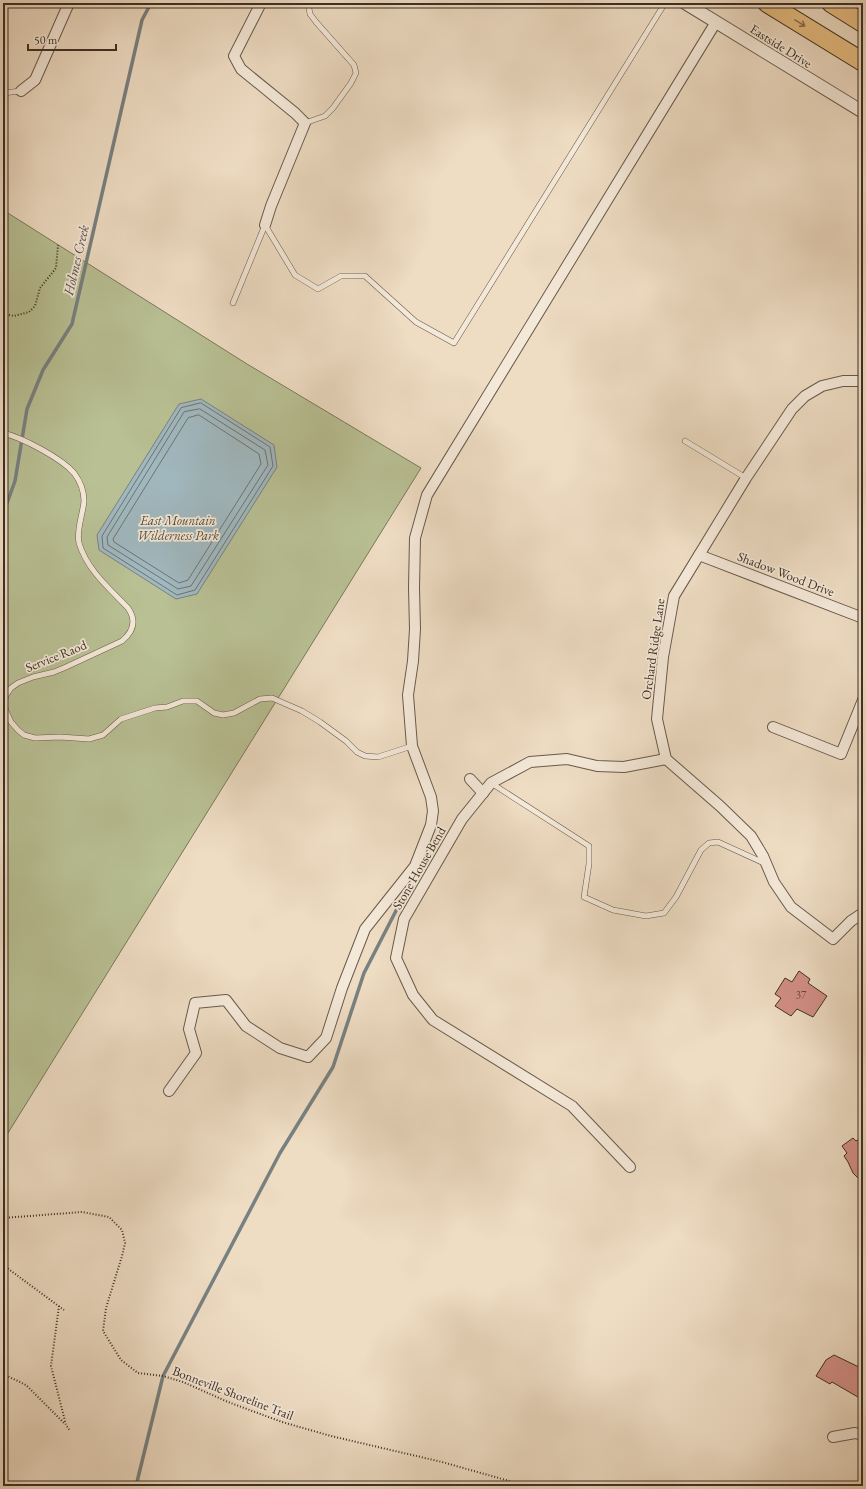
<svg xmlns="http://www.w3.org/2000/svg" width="866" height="1489" viewBox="0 0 866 1489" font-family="'EB Garamond',serif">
	<rect width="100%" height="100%" fill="#eedcc3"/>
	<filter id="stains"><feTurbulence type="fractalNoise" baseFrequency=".005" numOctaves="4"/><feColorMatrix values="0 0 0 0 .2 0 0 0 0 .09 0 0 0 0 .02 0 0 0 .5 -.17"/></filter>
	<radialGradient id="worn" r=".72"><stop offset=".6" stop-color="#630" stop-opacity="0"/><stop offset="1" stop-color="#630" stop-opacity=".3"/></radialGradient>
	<polygon fill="#b8c094" stroke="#7a785c" points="3,210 247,364 421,468 3,1141"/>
	<polygon fill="#a0b8bf" stroke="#788181" points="201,399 274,445 277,467 197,594 176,599 99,550 97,535 179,404"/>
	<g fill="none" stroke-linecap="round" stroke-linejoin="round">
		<g stroke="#6e7471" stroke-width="1">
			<polygon points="201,403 270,447 273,466 195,590 177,595 103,548 102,536 181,408"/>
			<polygon points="200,409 265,450 268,465 191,586 178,589 108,545 107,537 184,412"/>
			<polygon points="199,415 259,454 261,464 188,580 179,583 114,542 113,539 188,418"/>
		</g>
		<g stroke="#788181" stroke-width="3.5">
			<polyline points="3,514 15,481 27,409 43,370 72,324 142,20 151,3"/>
			<polyline points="136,1486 163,1376 280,1153 333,1067 364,973 400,903"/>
		</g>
	</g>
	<g fill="#d38f86" stroke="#3c2f23">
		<polygon points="799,971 810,979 808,983 827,996 813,1017 797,1009 791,1016 775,1006 781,998 775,994 785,978 792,982"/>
		<polygon points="863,1137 863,1173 858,1178 853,1173 848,1162 844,1156 847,1153 842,1146 853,1138 856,1141"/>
		<polygon points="834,1355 863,1369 863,1400 832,1382 830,1384 816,1376 826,1360"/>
	</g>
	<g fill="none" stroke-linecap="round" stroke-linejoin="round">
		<g stroke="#685a4b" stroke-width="6">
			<g id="service">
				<polyline points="3,93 21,91"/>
				<polyline points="305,123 325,116 333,108 351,83 356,73 354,65 316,22 310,14 308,3"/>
				<polyline points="265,225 295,275 318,289 341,276 365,276 416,322 454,343 665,3"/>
				<polyline points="233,303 265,225"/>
				<path d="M3,433c20,5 58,25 71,40 6,8 10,18 10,28 -1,13 -8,29 -5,42 8,27 31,46 49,65 9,13 5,24 -6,33l-56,26 -12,5 -21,5 -15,6 -7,5 -5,7 -2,9 2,7 5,11 7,8 6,5 11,3 25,-1 29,2 14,-4 18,-16 34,-11 12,-1 16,-6h14l17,12 9,2 11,-2 26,-14 12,-1 30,13 18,11 26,19 11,11 8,4 13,1 34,-11"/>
				<polyline points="685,441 746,478"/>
				<polyline points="491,783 589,846 589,864 584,897 613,910 646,916 664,913 676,897 701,850 709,843 718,842 766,864"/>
			</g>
		</g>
		<g stroke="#685a4b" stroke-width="12">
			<g id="minor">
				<polyline points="261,3 234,56 241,69 295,113 305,123 271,206 265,225"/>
				<polyline points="21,91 35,80 69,3"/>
				<polyline points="863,381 843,381 822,386 805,396 792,409 746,478 674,596 663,657 657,719 666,759 720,806 751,836 763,856 774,882 791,907 833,939 851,921 863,913"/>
				<polyline points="699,555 863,618"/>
				<polyline points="773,727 841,754 863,700"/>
				<polyline points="470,779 483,793"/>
				<polyline points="169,1091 196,1053 189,1029 195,1003 226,1000 246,1026 280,1048 308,1057 326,1038 342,988 365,929 415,866 431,825 433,811 431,797 412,746 408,695 413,661 415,629 414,588 415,538 427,495 716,22"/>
				<polyline points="630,1167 572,1106 433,1020 413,995 396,958 404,919 462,819 491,783 530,762 567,759 597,766 624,767 666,759"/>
				<polyline points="833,1437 855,1433 863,1435"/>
			</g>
		</g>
		<g stroke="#685a4b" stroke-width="14">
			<polyline id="tertiary" points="685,3 863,112"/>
		</g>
		<g stroke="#3c2f23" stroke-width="20">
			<g id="motorway">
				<polyline points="767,3 863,62"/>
				<polyline points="831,3 863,23"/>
			</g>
		</g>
		<g stroke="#3c2f23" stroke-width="2" stroke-dasharray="1 2" stroke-linecap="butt">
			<polyline points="3,314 14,316 29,312 35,306 40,288 56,268 58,245"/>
			<polyline points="3,1218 82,1212 109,1217 122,1230 125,1243 122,1256 106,1308 103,1331 121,1360 138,1373 163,1376 183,1382 228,1402 282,1422 331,1436 442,1462 527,1486"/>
			<polyline points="3,1265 64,1310"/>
			<polyline points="59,1306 51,1366 66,1425 70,1431"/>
			<polyline points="3,1374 26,1385 65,1424"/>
		</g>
		<use href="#service" stroke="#f4e8d8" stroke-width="5"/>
		<use href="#minor" stroke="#f4e8d8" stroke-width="10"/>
		<use href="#tertiary" stroke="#f4e8d8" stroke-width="12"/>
		<use href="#motorway" stroke="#e7be82" stroke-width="18"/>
	</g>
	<defs><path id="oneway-shaft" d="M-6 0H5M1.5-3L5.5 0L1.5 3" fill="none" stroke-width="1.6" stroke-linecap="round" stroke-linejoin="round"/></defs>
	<use stroke="#896f4e" href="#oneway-shaft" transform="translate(800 23) rotate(32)"/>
	<g text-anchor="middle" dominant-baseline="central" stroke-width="3.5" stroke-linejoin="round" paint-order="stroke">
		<g font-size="11" fill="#62473c">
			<text x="801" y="995">37</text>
		</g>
		<g font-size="13" fill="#3c2f23" stroke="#f4e8d8">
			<text transform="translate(781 46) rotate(32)">Eastside Drive</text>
			<text transform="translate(786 574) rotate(21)">Shadow Wood Drive</text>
			<text transform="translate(653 649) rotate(-82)">Orchard Ridge Lane</text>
			<text transform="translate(56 656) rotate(-22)">Service Raod</text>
			<text transform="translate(419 868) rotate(-60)">Stone House Bend</text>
			<text transform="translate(233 1393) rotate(21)">Bonneville Shoreline Trail</text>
		</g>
		<g font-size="13" font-style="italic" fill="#554c3a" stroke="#f4e8d8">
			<text x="178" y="520">East Mountain<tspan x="178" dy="15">Wilderness Park</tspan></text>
		</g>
		<g font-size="14" font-style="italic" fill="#55514a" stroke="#f4e8d8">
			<text transform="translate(76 260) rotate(-77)">Holmes Creek</text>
		</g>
	</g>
	<rect width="866" height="1489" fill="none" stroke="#eedcc3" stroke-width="16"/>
	<rect x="4" y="4" width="858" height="1481" fill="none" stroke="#3c2f23" stroke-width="2"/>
	<rect x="8" y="8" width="850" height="1473" fill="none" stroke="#3c2f23"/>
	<path d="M28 44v6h88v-6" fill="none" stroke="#3c2f23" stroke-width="2"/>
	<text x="34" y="44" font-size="12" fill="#3c2f23" stroke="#f4e8d8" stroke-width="3" paint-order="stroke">50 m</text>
	<rect width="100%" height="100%" filter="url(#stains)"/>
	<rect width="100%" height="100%" fill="url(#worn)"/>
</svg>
